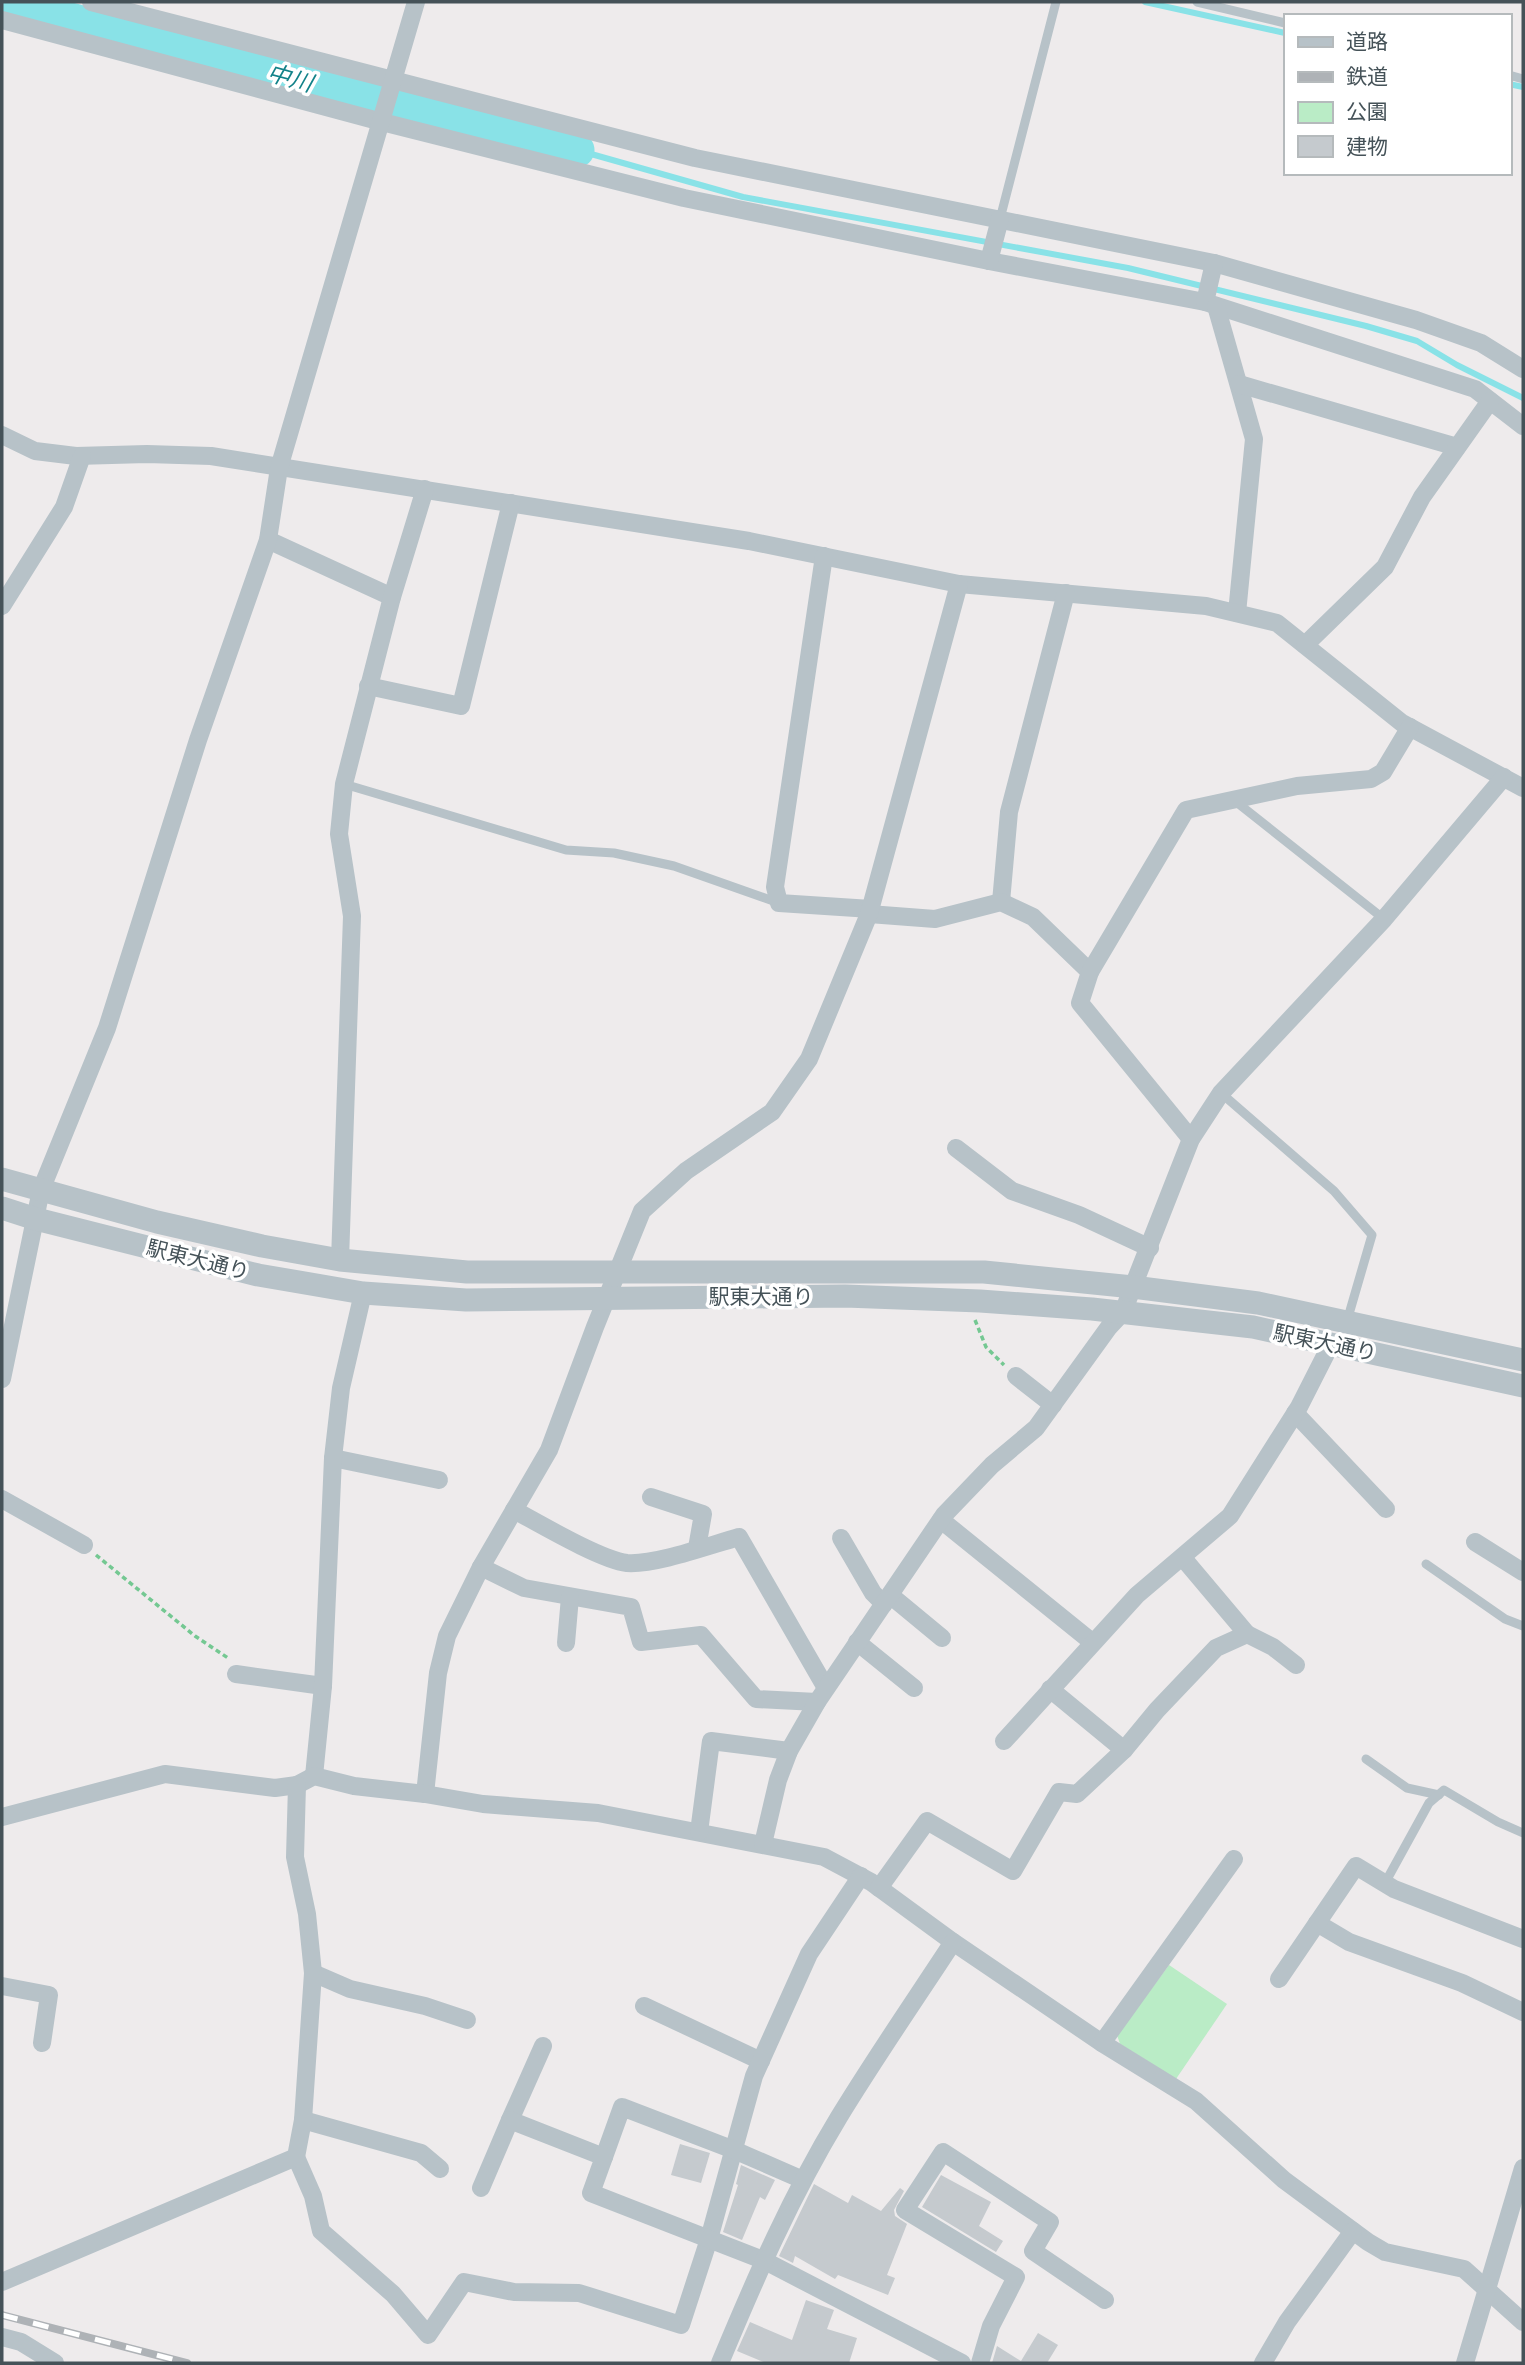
<svg xmlns="http://www.w3.org/2000/svg" width="1525" height="2365" viewBox="0 0 1525 2365" font-family="Jost,'Noto Sans JP',sans-serif">
	<rect width="100%" height="100%" fill="#eeebec"/>
	<polygon fill="#baecc6" points="1169,1965 1227,2004 1176,2079 1120,2044 1117,2035"/>
	<g fill="none" stroke-linecap="round" stroke-linejoin="round">
		<g stroke="#89e2e7" stroke-width="6">
			<polyline points="1145,2 1285,33"/>
			<polyline points="1509,84 1523,87"/>
			<polyline points="577,150 743,197 1128,268 1366,326 1417,341 1457,365 1523,398"/>
		</g>
		<polyline stroke="#89e2e7" stroke-width="35" points="3,2 426,115 577,150"/>
	</g>
	<g fill="#c5cace">
		<polygon points="680,2144 710,2153 701,2183 671,2175"/>
		<polygon points="741,2165 775,2180 765,2200 760,2197 742,2240 723,2232 738,2185 736,2184"/>
		<polygon points="941,2175 991,2202 979,2226 1003,2241 996,2252 922,2207"/>
		<polygon points="814,2184 848,2203 852,2195 881,2211 900,2188 904,2191 894,2210 895,2216 907,2224 887,2275 895,2278 888,2295 838,2275 835,2279 795,2256 793,2263 779,2256"/>
		<polygon points="806,2300 834,2310 827,2329 857,2338 849,2363 766,2363 737,2351 750,2322 792,2340"/>
		<polygon points="1038,2333 1058,2345 1047,2363 992,2363 997,2346 1021,2361"/>
	</g>
	<g fill="none" stroke-linecap="round" stroke-linejoin="round">
		<g stroke="#74c892" stroke-width="3.5" stroke-dasharray="5 3.5" stroke-linecap="butt">
			<polyline points="975,1320 986,1347 1004,1365"/>
			<polyline points="96,1555 195,1636 228,1658"/>
		</g>
		<g stroke="#b7c2c8" stroke-width="9">
			<polyline points="1197,2 1285,23"/>
			<polyline points="1509,75 1523,79"/>
			<polyline points="1000,219 1056,2"/>
			<polyline points="344,784 566,850 614,853 674,866 779,903"/>
			<polyline points="1235,801 1384,919"/>
			<polyline points="1221,1093 1334,1191 1372,1235 1347,1321"/>
			<polyline points="1426,1564 1505,1619 1523,1626"/>
			<polyline points="1366,1759 1407,1788 1439,1795"/>
			<polyline points="1385,1883 1429,1803 1444,1790 1498,1822 1523,1833"/>
		</g>
		<g stroke="#b7c2c8" stroke-width="18">
			<polyline points="91,2 695,158 1214,263 1416,320 1481,343 1523,369"/>
			<polyline points="2,20 382,122 684,198 989,261 1205,302 1475,389 1523,426"/>
			<polyline points="989,261 1000,219"/>
			<polyline points="1205,302 1214,263"/>
			<polyline points="1216,306 1254,439 1237,613"/>
			<polyline points="1239,384 1457,447"/>
			<polyline points="2,435 35,451 76,456 147,454 211,456 749,541 959,584 1206,606 1277,623 1402,723 1523,788"/>
			<polyline points="268,540 392,597"/>
			<polyline points="824,556 775,887 779,903 871,909"/>
			<polyline points="2,606 64,507 82,456"/>
			<polyline points="1305,645 1385,567 1422,497 1490,401"/>
			<polyline points="368,686 461,706 511,503"/>
			<polyline points="1001,902 1009,812 1066,593"/>
			<polyline points="869,914 935,919 1001,902 1033,917 1090,972 1080,1003 1191,1139"/>
			<polyline points="1090,972 1186,810 1297,786 1371,779 1383,772 1410,727"/>
			<polyline points="956,1148 1012,1191 1079,1215 1150,1248"/>
			<polyline points="340,1260 352,916 339,834 344,784 392,597 425,489"/>
			<polyline points="1016,1376 1053,1405"/>
			<polyline points="2,1379 41,1190 107,1028 198,740 268,540 279,468 416,2"/>
			<polyline points="1295,1413 1386,1509"/>
			<polyline points="333,1458 439,1480"/>
			<polyline points="651,1497 703,1514 697,1548"/>
			<polyline points="2,1499 84,1545"/>
			<path d="M514,1510c26,14 87,50 113,53 29,2 83,-18 112,-26l87,151"/>
			<polyline points="941,1520 1092,1642"/>
			<polyline points="841,1538 873,1593 884,1604"/>
			<polyline points="1475,1542 1523,1572"/>
			<polyline points="1183,1558 1247,1634"/>
			<polyline points="481,1567 524,1588 631,1607 641,1642 701,1635 756,1699 817,1702"/>
			<polyline points="890,1595 942,1638"/>
			<polyline points="857,1642 914,1688"/>
			<polyline points="566,1643 570,1597"/>
			<polyline points="236,1674 323,1686"/>
			<polyline points="1050,1689 1124,1750"/>
			<polyline points="1004,1741 1137,1595 1230,1516 1299,1407 1331,1344"/>
			<polyline points="314,1776 323,1686 333,1458 341,1388 363,1293"/>
			<polyline points="425,1794 438,1673 447,1636 481,1567 549,1450 595,1327 642,1211 686,1171 772,1112 809,1059 869,914 959,584"/>
			<polyline points="2,1817 165,1774 275,1788 297,1785 314,1776 354,1786 425,1794 483,1804 598,1813 824,1857 871,1882 953,1942 1102,2043 1196,2101 1284,2180 1368,2242 1385,2252 1464,2269 1523,2322"/>
			<polyline points="699,1832 711,1741 789,1751"/>
			<polyline points="763,1844 778,1780 789,1751 817,1702 944,1515 992,1465 1036,1428 1109,1327 1123,1312 1191,1139 1221,1093 1384,919 1504,777"/>
			<polyline points="879,1888 927,1821 1013,1871 1059,1792 1077,1794 1124,1750 1157,1710 1216,1648 1247,1634 1273,1647 1296,1665"/>
			<polyline points="1317,1923 1349,1942 1462,1983 1523,2012"/>
			<polyline points="313,1973 350,1989 425,2006 467,2020"/>
			<polyline points="1279,1979 1356,1866 1394,1889 1523,1939"/>
			<polyline points="2,1986 49,1995 42,2043"/>
			<polyline points="644,2006 761,2061"/>
			<polyline points="1102,2043 1234,1859"/>
			<polyline points="303,2120 421,2153 440,2169"/>
			<polyline points="510,2120 543,2046"/>
			<polyline points="296,2157 313,2196 321,2231 393,2294 428,2335 464,2282 514,2292 579,2293 681,2325 709,2239 754,2076 809,1954 861,1876"/>
			<polyline points="604,2157 622,2107 734,2150 803,2180"/>
			<polyline points="481,2188 510,2120 604,2157 591,2193 763,2260 962,2363"/>
			<polyline points="2,2282 296,2157 303,2120 313,1973 307,1914 295,1857 297,1785"/>
			<polyline points="2,2337 21,2342 55,2363"/>
			<path d="M720,2363c35,-84 71,-167 119,-246 36,-59 76,-117 114,-175"/>
			<polyline points="980,2363 991,2326 1016,2277 905,2210 943,2152 1050,2222 1033,2251 1105,2300"/>
			<polyline points="1263,2363 1287,2322 1353,2231"/>
			<polyline points="1465,2363 1523,2168"/>
		</g>
		<g stroke="#b7c2c8" stroke-width="23">
			<polyline points="2,1179 157,1222 262,1246 340,1260 467,1272 984,1272 1133,1287 1258,1303 1523,1360"/>
			<polyline points="2,1208 36,1219 258,1275 363,1293 466,1300 845,1296 980,1301 1092,1309 1253,1327 1523,1386"/>
		</g>
		<g stroke="#aeb2b6" stroke-width="8">
			<polyline id="rail" points="2,2315 187,2363"/>
		</g>
		<use href="#rail" stroke="#fff" stroke-width="5" stroke-dasharray="16" stroke-linecap="butt"/>
	</g>
	<g text-anchor="middle" dominant-baseline="central" stroke-width="7" stroke-linejoin="round" paint-order="stroke">
		<g font-size="21" fill="#455258" stroke="#fff">
			<text transform="translate(198 1260) rotate(14)">駅東大通り</text>
			<text x="761" y="1297">駅東大通り</text>
			<text transform="translate(1325 1343) rotate(12)">駅東大通り</text>
		</g>
		<g font-size="23" font-style="italic" fill="#128289" stroke="#fff">
			<text transform="translate(290 78) rotate(15)">中川</text>
		</g>
	</g>
	<rect width="1525" height="2365" fill="none" stroke="#455258" stroke-width="7"/>
	<rect x="1284" y="14" width="228" height="161" fill="#ffffff" stroke="#b5babc" stroke-width="2"/>
	<rect x="1298" y="37" width="35" height="10" fill="#b7c2c8" stroke="#b5babc" stroke-width="2"/>
	<text x="1346" y="49" font-size="21" fill="#455258">道路</text>
	<rect x="1298" y="72" width="35" height="10" fill="#aeb2b6" stroke="#b5babc" stroke-width="2"/>
	<text x="1346" y="84" font-size="21" fill="#455258">鉄道</text>
	<rect x="1298" y="102" width="35" height="21" fill="#baecc6" stroke="#b5babc" stroke-width="2"/>
	<text x="1346" y="119" font-size="21" fill="#455258">公園</text>
	<rect x="1298" y="136" width="35" height="21" fill="#c5cace" stroke="#b5babc" stroke-width="2"/>
	<text x="1346" y="154" font-size="21" fill="#455258">建物</text>
</svg>
